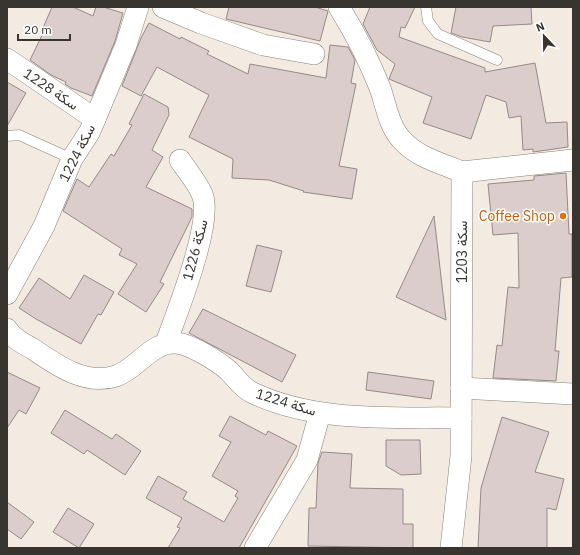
<svg xmlns="http://www.w3.org/2000/svg" width="580" height="555" viewBox="0 0 580 555" font-family="'IBM Plex Sans',Vazirmatn,sans-serif">
	<rect width="100%" height="100%" fill="#f3ebe2"/>
	<g fill="#dbcdcc" stroke="#968988">
		<polygon points="52,7 73,7 93,16 96,7 103,7 123,13 115,41 92,96 71,88 65,84 66,82 51,75 30,60 45,29 43,28"/>
		<polygon points="229,7 315,7 328,11 320,41 226,19"/>
		<polygon points="370,7 415,7 405,28 401,27 399,37 485,68 485,72 535,63 546,123 567,122 568,147 533,152 533,149 523,150 521,116 509,118 506,102 486,95 471,139 423,123 432,97 389,79 395,64 377,50 363,24"/>
		<polygon points="456,7 531,7 532,24 493,26 490,42 462,37 451,33"/>
		<polygon points="149,23 180,39 181,37 209,51 207,54 248,74 250,64 326,78 330,45 348,47 355,60 351,83 356,84 339,166 357,169 352,199 303,192 304,191 269,180 232,178 233,159 189,137 209,95 157,67 141,96 122,86 141,38"/>
		<polygon points="7,82 26,93 7,126"/>
		<polygon points="144,94 168,107 169,115 152,150 163,157 146,187 192,209 192,217 160,282 164,284 146,312 118,294 137,264 119,255 122,249 63,211 77,179 89,187 111,154 114,156 132,125 129,124"/>
		<polygon points="566,173 569,234 572,234 572,277 561,278 555,351 559,351 556,381 493,378 497,345 502,346 508,287 519,288 518,233 493,235 488,184 534,180 534,176"/>
		<polygon points="434,216 446,320 396,297"/>
		<polygon points="257,245 282,251 271,292 246,286"/>
		<polygon points="84,275 114,292 101,315 98,314 81,344 36,319 19,308 39,278 70,299"/>
		<polygon points="203,309 296,355 282,382 189,333"/>
		<polygon points="7,372 40,388 26,414 19,410 7,428"/>
		<polygon points="368,372 434,381 431,399 366,390"/>
		<polygon points="65,410 112,439 116,434 141,451 125,475 87,450 84,454 51,433"/>
		<polygon points="230,416 266,435 268,431 297,446 239,548 168,548 180,528 177,527 182,518 146,498 158,476 187,492 183,499 224,522 238,498 235,496 238,491 212,476 231,442 219,436"/>
		<polygon points="502,417 549,432 535,472 564,479 556,510 547,508 547,548 478,548 481,488"/>
		<polygon points="386,440 420,440 421,474 401,475 386,466"/>
		<polygon points="322,452 352,454 350,488 403,489 403,524 413,524 413,548 308,546 309,508 316,508 318,463"/>
		<polygon points="7,502 34,522 21,539 7,529"/>
		<polygon points="68,508 94,524 79,548 53,532"/>
	</g>
	<g fill="none" stroke-linecap="round" stroke-linejoin="round">
		<g stroke="#898279" stroke-width="11">
			<g id="service">
				<polyline points="426,7 428,21 438,34 497,60"/>
				<polyline points="7,136 19,135 72,159"/>
			</g>
		</g>
		<g stroke="#898279" stroke-width="22">
			<g id="minor">
				<polyline points="163,7 201,23 263,45 314,54"/>
				<path d="M339,7c16,26 30,53 41,81 6,17 9,38 21,51 15,18 40,24 61,33l-1,284 -10,92"/>
				<polyline points="7,59 95,119"/>
				<polyline points="462,172 573,160"/>
				<polyline points="7,294 44,226 72,159 90,131 126,45 138,7"/>
				<path d="M7,329c5,9 17,15 26,20 23,16 53,37 83,27 21,-7 36,-35 60,-33 14,1 42,18 53,28 8,8 13,17 24,22 64,30 139,24 208,25"/>
				<path d="M166,343c11,-31 48,-122 36,-149 -5,-12 -15,-23 -22,-34"/>
				<polyline points="461,388 573,394"/>
				<polyline points="255,548 307,460 320,413"/>
			</g>
		</g>
		<use href="#service" stroke="#fff" stroke-width="10"/>
		<use href="#minor" stroke="#fff" stroke-width="21"/>
	</g>
	<circle fill="#e8710a" stroke="#fff" stroke-width="1.5" cx="563" cy="216" r="4"/>
	<g text-anchor="middle" dominant-baseline="central" stroke-width="3" stroke-linejoin="round" paint-order="stroke">
		<g font-size="14" fill="#383531" stroke="#fff">
			<text transform="translate(51 89) rotate(34)">سكة 1228</text>
			<text transform="translate(77 153) rotate(-63)">سكة 1224</text>
			<text transform="translate(195 250) rotate(-75)">سكة 1226</text>
			<text transform="translate(462 252) rotate(-90)">سكة 1203</text>
			<text transform="translate(286 402) rotate(17)">سكة 1224</text>
		</g>
		<g font-size="14" fill="#c56008" stroke="#fff" text-anchor="end">
			<text x="555" y="216">Coffee Shop</text>
		</g>
	</g>
	<rect width="580" height="555" fill="none" stroke="#383531" stroke-width="16"/>
	<g transform="translate(544 36) rotate(338)" stroke="#ffffff" stroke-width="3" paint-order="stroke">
	<path d="M0-3L7 15L0 10L-7 15Z" fill="#383531"/>
	<text y="-6" font-size="11" font-weight="bold" text-anchor="middle" fill="#383531">N</text>
	</g>
	<path d="M18 34v6h52v-6" fill="none" stroke="#383531" stroke-width="2"/>
	<text x="24" y="34" font-size="12" fill="#383531" stroke="#ffffff" stroke-width="3" paint-order="stroke">20 m</text>
</svg>
